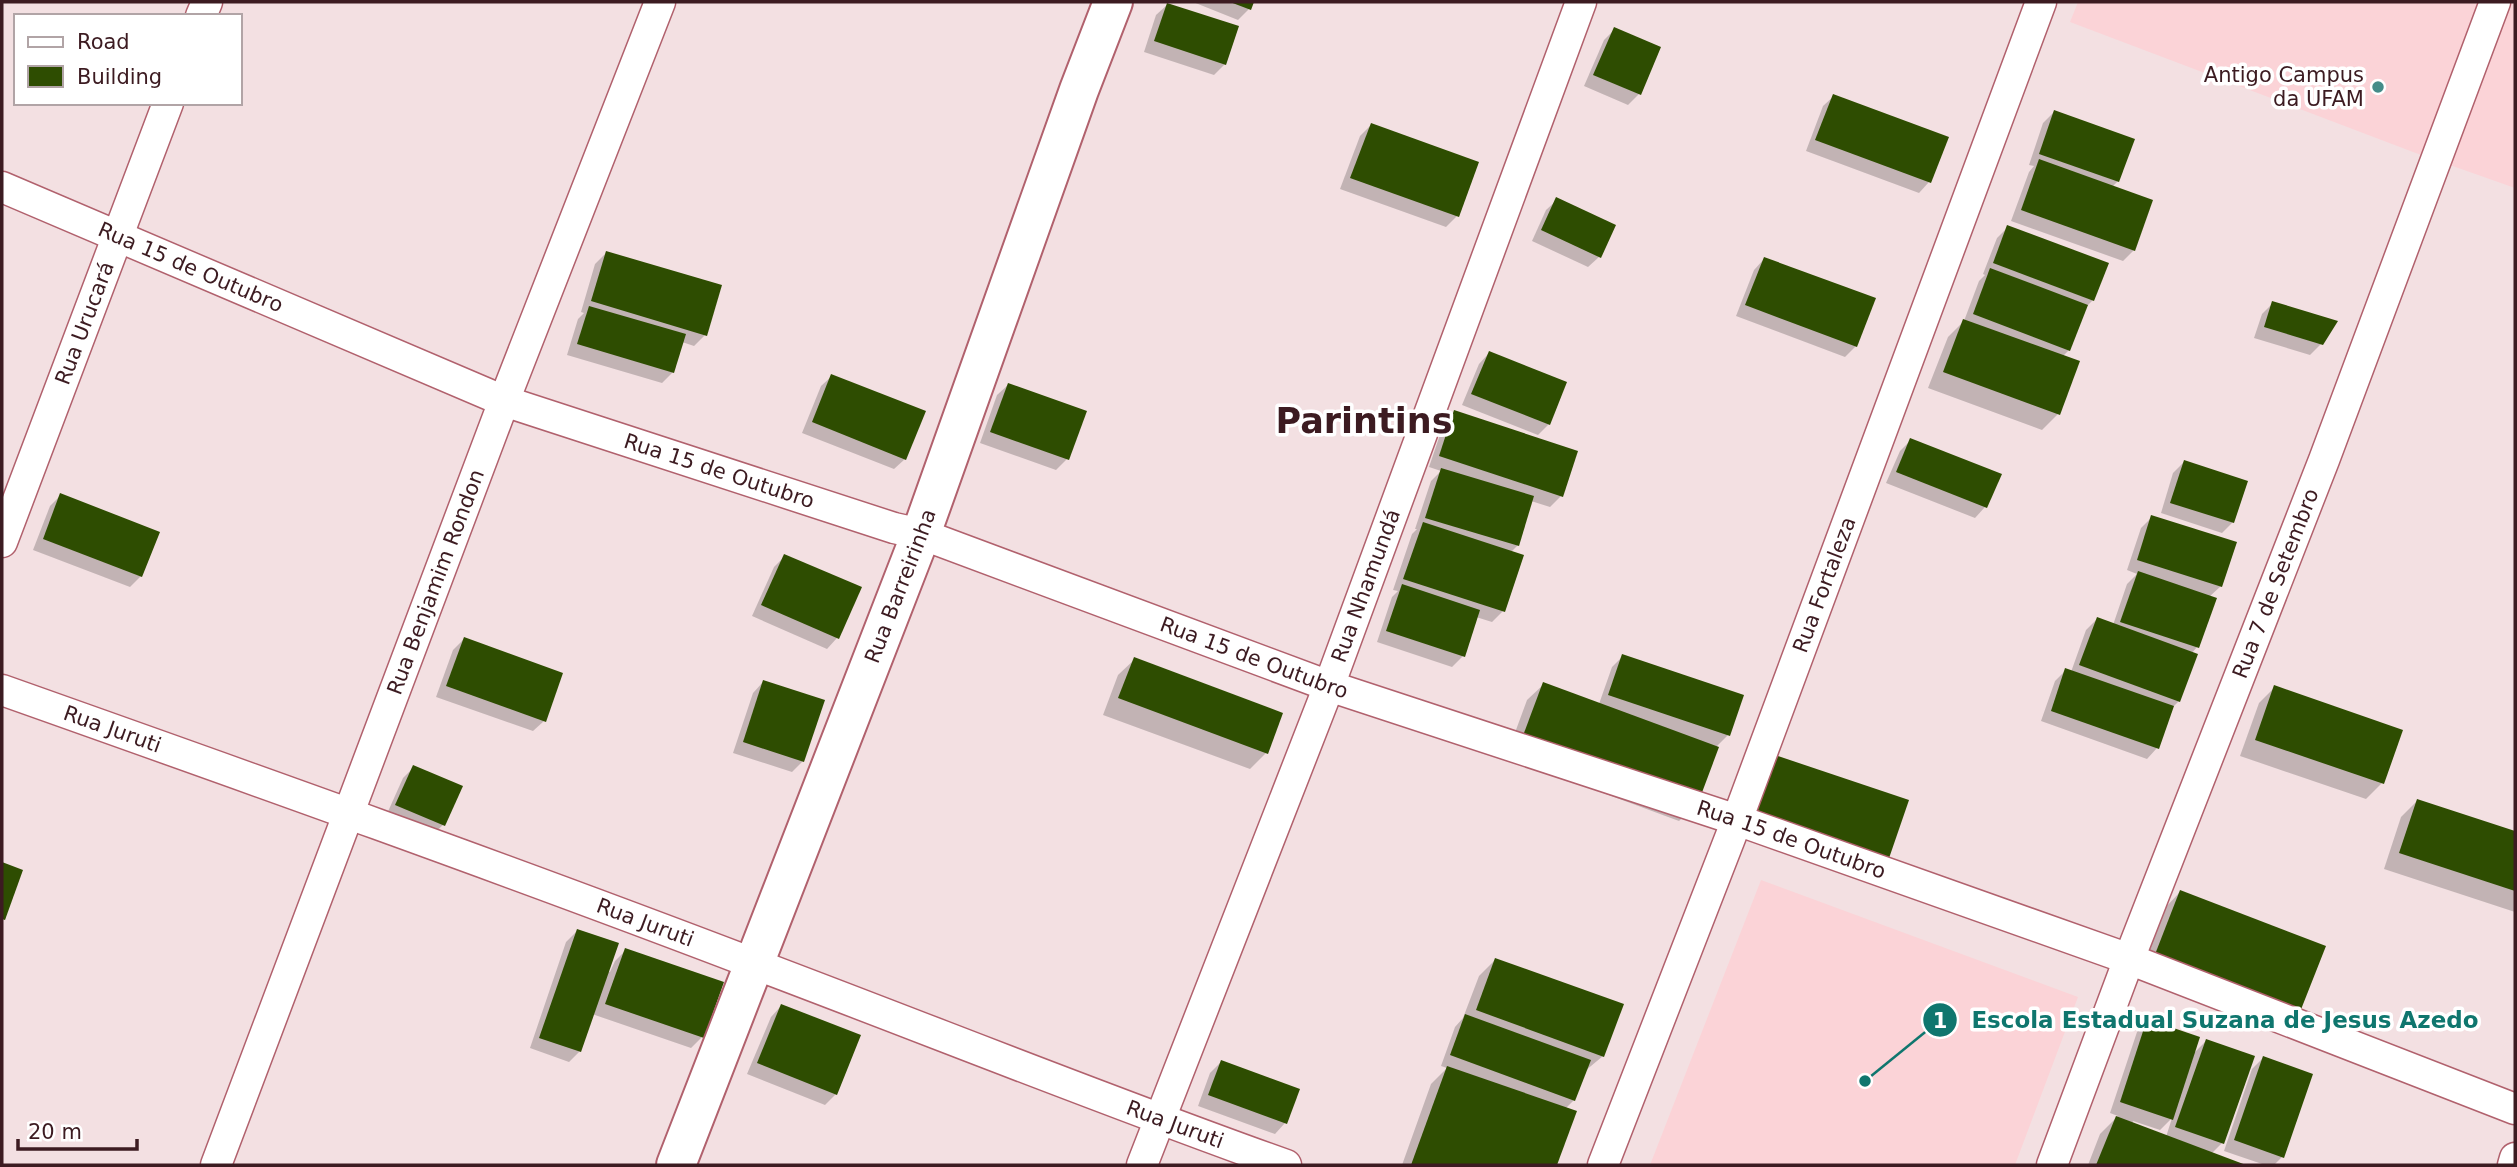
<svg xmlns="http://www.w3.org/2000/svg" width="2517" height="1167" viewBox="0 0 2517 1167" font-family="'DejaVu Sans',sans-serif">
	<rect width="100%" height="100%" fill="#f3e0e2"/>
	<g fill="#fbd3d7">
		<polygon points="2078,2 2515,2 2515,188 2413,152 2070,22"/>
		<polygon points="1761,880 2078,997 2015,1165 1650,1165"/>
	</g>
	<g fill="#0003" fill-rule="evenodd">
		<polygon points="1193,2 1252,2 1249,9 1238,20"/>
		<polygon points="1167,5 1225,64 1214,75 1144,52 1156,15"/>
		<polygon points="1615,29 1639,94 1628,105 1584,86 1604,40"/>
		<polygon points="1834,96 1929,182 1919,193 1806,151 1823,106"/>
		<polygon points="2054,112 2118,181 2112,187 2134,250 2123,261 2011,221 2029,172 2034,166 2029,165 2043,123"/>
		<polygon points="1371,125 1457,216 1446,227 1340,189 1360,136"/>
		<polygon points="1557,200 1599,257 1588,267 1532,241 1546,210"/>
		<polygon points="2008,227 2093,300 2085,308 2069,350 2062,357 2058,414 2042,430 1928,388 1948,337 1964,321 1979,281 1985,275 1983,274 1997,238"/>
		<polygon points="606,253 705,335 694,346 682,342 673,372 662,383 567,355 578,319 584,313 581,312 595,264"/>
		<polygon points="1764,259 1856,346 1845,357 1736,316 1754,270"/>
		<polygon points="2273,303 2321,344 2310,355 2254,338 2262,314"/>
		<polygon points="1489,353 1549,424 1538,435 1462,405 1479,364"/>
		<polygon points="832,376 905,459 894,469 802,433 821,386"/>
		<polygon points="1008,385 1067,459 1056,470 980,443 997,395"/>
		<polygon points="1455,412 1561,496 1550,507 1531,501 1518,545 1511,552 1503,611 1492,622 1476,617 1463,656 1452,667 1377,642 1392,597 1398,591 1393,590 1412,534 1417,529 1415,529 1431,481 1441,471 1429,467 1444,423"/>
		<polygon points="1911,440 1999,474 1985,507 1975,518 1886,483 1900,451"/>
		<polygon points="2184,462 2233,522 2222,533 2161,513 2173,473"/>
		<polygon points="61,495 141,576 130,587 33,550 50,506"/>
		<polygon points="2152,517 2221,586 2209,597 2197,647 2191,654 2179,701 2171,709 2157,748 2147,759 2041,721 2055,681 2066,670 2071,672 2086,630 2097,619 2113,625 2127,584 2137,574 2127,570 2141,528"/>
		<polygon points="785,556 837,638 827,649 752,616 774,567"/>
		<polygon points="464,639 544,721 533,731 436,697 453,650"/>
		<polygon points="1623,656 1728,735 1716,747 1696,805 1679,821 1506,757 1527,700 1544,684 1599,704 1612,667"/>
		<polygon points="1135,659 1266,753 1250,769 1103,715 1118,675"/>
		<polygon points="763,682 803,761 792,772 733,753 753,693"/>
		<polygon points="2275,687 2382,783 2366,799 2240,756 2259,703"/>
		<polygon points="414,767 443,825 432,835 386,816 403,778"/>
		<polygon points="2417,801 2515,833 2515,912 2384,869 2401,817"/>
		<polygon points="2180,892 2283,1027 2139,973 2164,909"/>
		<polygon points="577,931 607,971 610,972 615,961 626,950 702,1037 691,1048 592,1014 580,1051 569,1062 530,1048 566,942"/>
		<polygon points="1495,960 1603,1056 1585,1071 1574,1100 1565,1109 1574,1112 1555,1165 1402,1165 1431,1084 1447,1068 1441,1066 1455,1027 1463,1018 1479,976"/>
		<polygon points="781,1006 836,1094 825,1105 747,1074 771,1017"/>
		<path d="M2148,1021l44,34 14,-14 16,102 -11,11 31,11h-154l12,-31 18,-18 -8,-3 27,-81zM2172,1118l-6,19 -34,-13 1,-3 27,9z"/>
		<polygon points="2263,1058 2282,1157 2274,1165 2265,1165 2224,1151 2252,1069"/>
		<polygon points="1221,1062 1285,1123 1275,1134 1198,1106 1210,1073"/>
	</g>
	<g fill="#2e4d01">
		<polygon points="1230,2 1254,2 1251,10"/>
		<polygon points="1167,3 1239,26 1226,65 1154,41"/>
		<polygon points="1614,27 1661,47 1641,95 1593,75"/>
		<polygon points="1833,94 1949,137 1931,183 1815,140"/>
		<polygon points="2054,110 2135,139 2119,182 2039,154"/>
		<polygon points="1371,123 1479,162 1459,217 1350,178"/>
		<polygon points="2039,159 2153,200 2135,251 2021,210"/>
		<polygon points="1556,197 1616,225 1601,258 1541,230"/>
		<polygon points="2007,225 2109,263 2094,301 1993,263"/>
		<polygon points="606,251 722,285 707,336 591,301"/>
		<polygon points="1764,257 1876,298 1857,347 1745,305"/>
		<polygon points="1990,268 2088,305 2070,351 1973,314"/>
		<polygon points="2272,301 2338,321 2323,345 2264,327"/>
		<polygon points="589,306 686,334 674,373 577,344"/>
		<polygon points="1963,319 2080,361 2060,415 1943,372"/>
		<polygon points="1489,351 1567,382 1550,425 1471,394"/>
		<polygon points="831,374 926,411 906,460 812,422"/>
		<polygon points="1008,383 1087,411 1069,460 990,432"/>
		<polygon points="1454,410 1578,451 1563,497 1439,456"/>
		<polygon points="1910,438 2002,474 1987,508 1896,472"/>
		<polygon points="2184,460 2248,481 2234,523 2170,503"/>
		<polygon points="1441,468 1534,496 1519,546 1425,518"/>
		<polygon points="60,493 160,532 142,577 43,539"/>
		<polygon points="2151,515 2237,542 2222,587 2137,560"/>
		<polygon points="1423,522 1524,555 1505,612 1403,579"/>
		<polygon points="784,554 862,587 839,639 761,605"/>
		<polygon points="2138,571 2217,598 2199,648 2120,622"/>
		<polygon points="1402,584 1480,610 1465,657 1386,631"/>
		<polygon points="2097,617 2198,654 2180,702 2079,665"/>
		<polygon points="464,637 563,673 546,722 446,686"/>
		<polygon points="1622,654 1744,695 1730,736 1608,695"/>
		<polygon points="1134,657 1283,713 1268,754 1118,698"/>
		<polygon points="2065,668 2174,706 2159,749 2051,711"/>
		<polygon points="763,680 825,700 804,762 743,742"/>
		<polygon points="1543,682 1719,747 1697,806 1521,741"/>
		<polygon points="2274,685 2403,730 2384,784 2255,740"/>
		<polygon points="1769,753 1909,800 1887,864 1747,817"/>
		<polygon points="413,765 463,786 445,826 395,805"/>
		<polygon points="2417,799 2515,831 2515,891 2399,853"/>
		<polygon points="2,862 23,870 5,920 2,919"/>
		<polygon points="2180,890 2326,946 2300,1012 2154,957"/>
		<polygon points="577,929 619,943 581,1052 539,1038"/>
		<polygon points="625,948 724,982 704,1038 605,1004"/>
		<polygon points="1495,958 1624,1004 1604,1057 1476,1010"/>
		<polygon points="781,1004 861,1035 837,1095 757,1063"/>
		<polygon points="1465,1014 1591,1060 1575,1101 1450,1055"/>
		<polygon points="2147,1019 2200,1037 2173,1120 2120,1102"/>
		<polygon points="2206,1039 2255,1056 2224,1144 2175,1127"/>
		<polygon points="2263,1056 2313,1074 2284,1158 2234,1140"/>
		<polygon points="1221,1060 1300,1089 1287,1124 1208,1095"/>
		<polygon points="1447,1066 1577,1111 1557,1165 1411,1165"/>
		<polygon points="2116,1116 2246,1165 2096,1165"/>
	</g>
	<g fill="none" stroke-linecap="round" stroke-linejoin="round">
		<g stroke="#b1616d" stroke-width="33">
			<g id="street">
				<polyline points="201,16 207,2"/>
				<path id="s1" d="M2,187l502,214 390,127 27,6 408,152 408,134 392,139 386,150"/>
				<path id="s2" d="M2,542l166,-439"/>
				<path id="s3" d="M2,690c251,89 501,178 750,273 178,67 354,138 534,202"/>
				<path id="s4" d="M216,1165l288,-764 156,-399"/>
				<path id="s5" d="M1142,1165l187,-479 252,-684"/>
				<path id="s6" d="M1603,1165l134,-345 304,-818"/>
				<path id="s7" d="M2052,1165l77,-206 195,-499 171,-458"/>
				<polyline points="2513,1165 2515,1158"/>
			</g>
		</g>
		<g stroke="#b1616d" stroke-width="42">
			<g id="secondary">
				<path id="s8" d="M676,1165l245,-631 158,-444 34,-88"/>
			</g>
		</g>
		<use href="#street" stroke="#fff" stroke-width="30"/>
		<use href="#secondary" stroke="#fff" stroke-width="38"/>
	</g>
	<circle fill="#458c89" stroke="#fff" stroke-width="2.5" cx="2378" cy="87" r="7"/>
	<g text-anchor="middle" dominant-baseline="central" stroke-width="7" stroke-linejoin="round" paint-order="stroke">
		<g font-size="21" fill="#3c1b21" stroke="#fff" text-anchor="end">
			<text x="2364" y="75">Antigo Campus<tspan x="2364" dy="24">da UFAM</tspan></text>
		</g>
		<g font-size="21" fill="#3c1b21" stroke="#fff">
			<text stroke="none"><textPath href="#s1" startOffset="205">Rua 15 de Outubro</textPath></text>
			<text stroke="none"><textPath href="#s2" startOffset="234">Rua Urucará</textPath></text>
			<text stroke="none"><textPath href="#s1" startOffset="772">Rua 15 de Outubro</textPath></text>
			<text stroke="none"><textPath href="#s4" startOffset="623">Rua Benjamim Rondon</textPath></text>
			<text stroke="none"><textPath href="#s6" startOffset="621">Rua Fortaleza</textPath></text>
			<text stroke="none"><textPath href="#s7" startOffset="623">Rua 7 de Setembro</textPath></text>
			<text stroke="none"><textPath href="#s5" startOffset="621">Rua Nhamundá</textPath></text>
			<text stroke="none"><textPath href="#s8" startOffset="621">Rua Barreirinha</textPath></text>
			<text stroke="none"><textPath href="#s1" startOffset="1339">Rua 15 de Outubro</textPath></text>
			<text stroke="none"><textPath href="#s3" startOffset="117">Rua Juruti</textPath></text>
			<text stroke="none"><textPath href="#s1" startOffset="1906">Rua 15 de Outubro</textPath></text>
			<text stroke="none"><textPath href="#s3" startOffset="684">Rua Juruti</textPath></text>
			<text stroke="none"><textPath href="#s3" startOffset="1251">Rua Juruti</textPath></text>
		</g>
		<g font-size="35" font-weight="bold" fill="#3c1b21" stroke="#fff">
			<text x="1364" y="421">Parintins</text>
		</g>
	</g>
	<path fill="none" stroke="#0f766e" stroke-width="2.5" d="M1865 1081L1940 1020"/>
	<g fill="#0f766e" stroke="#fff" stroke-width="2.5">
		<circle cx="1865" cy="1081" r="7"/>
		<circle cx="1940" cy="1020" r="18"/>
	</g>
	<g font-size="21" text-anchor="middle" font-weight="bold" fill="#fff">
		<text x="1940" y="1028">1</text>
	</g>
	<g font-size="23" text-anchor="middle" font-weight="bold" fill="#0f766e" stroke="#fff" stroke-width="7" stroke-linejoin="round" paint-order="stroke">
		<text x="2225" y="1028">Escola Estadual Suzana de Jesus Azedo</text>
	</g>
	<rect width="2517" height="1167" fill="none" stroke="#3c1b21" stroke-width="7"/>
	<rect x="14" y="14" width="228" height="91" fill="#ffffff" stroke="#b1a4a6" stroke-width="2"/>
	<rect x="28" y="37" width="35" height="10" fill="#ffffff" stroke="#b1a4a6" stroke-width="2"/>
	<text x="77" y="49" font-size="21" fill="#3c1b21">Road</text>
	<rect x="28" y="66" width="35" height="21" fill="#2e4d01" stroke="#b1a4a6" stroke-width="2"/>
	<text x="77" y="84" font-size="21" fill="#3c1b21">Building</text>
	<path d="M18 1139v10h119v-10" fill="none" stroke="#3c1b21" stroke-width="3.5"/>
	<text x="28" y="1139" font-size="21" fill="#3c1b21" stroke="#ffffff" stroke-width="5" paint-order="stroke">20 m</text>
</svg>
